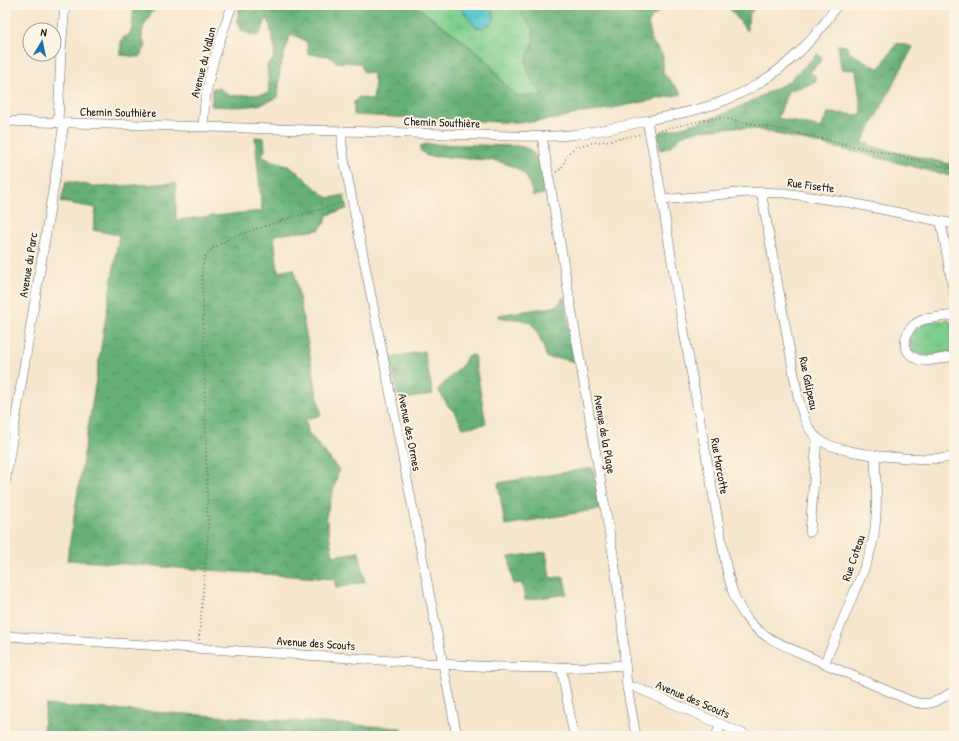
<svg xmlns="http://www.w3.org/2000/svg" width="959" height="741" viewBox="0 0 959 741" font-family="'Patrick Hand',sans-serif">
	<defs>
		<pattern id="grass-tufts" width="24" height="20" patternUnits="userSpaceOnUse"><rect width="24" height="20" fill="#7dcd8d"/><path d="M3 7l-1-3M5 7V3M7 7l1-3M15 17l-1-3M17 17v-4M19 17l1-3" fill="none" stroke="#6baf79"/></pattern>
		<pattern id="forest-crowns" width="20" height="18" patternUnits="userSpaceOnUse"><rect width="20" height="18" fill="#66b078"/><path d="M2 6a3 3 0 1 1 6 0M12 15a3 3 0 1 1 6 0" fill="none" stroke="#538e62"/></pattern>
		<pattern id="water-waves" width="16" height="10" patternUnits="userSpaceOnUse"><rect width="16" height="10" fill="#5ac8cd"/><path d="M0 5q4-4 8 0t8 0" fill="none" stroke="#4eabaf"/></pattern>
	</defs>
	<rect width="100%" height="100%" fill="#fcf5e5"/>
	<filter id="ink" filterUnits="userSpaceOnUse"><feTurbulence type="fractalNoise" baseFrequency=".025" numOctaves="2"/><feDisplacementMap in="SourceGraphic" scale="8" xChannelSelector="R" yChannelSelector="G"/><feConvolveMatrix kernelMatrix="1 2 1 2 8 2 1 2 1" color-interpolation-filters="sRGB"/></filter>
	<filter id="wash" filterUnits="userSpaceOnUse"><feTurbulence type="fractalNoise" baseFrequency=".012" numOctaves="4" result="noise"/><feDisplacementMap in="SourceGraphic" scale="16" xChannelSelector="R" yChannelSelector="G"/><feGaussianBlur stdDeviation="0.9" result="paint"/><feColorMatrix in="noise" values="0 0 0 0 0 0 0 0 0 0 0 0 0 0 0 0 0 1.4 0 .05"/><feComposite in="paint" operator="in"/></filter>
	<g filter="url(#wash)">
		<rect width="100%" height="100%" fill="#f6e6cd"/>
		<g fill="url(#grass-tufts)" stroke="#4c7454">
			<polygon points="414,5 458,5 476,27 493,14 488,5 516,5 534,31 533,45 526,60 529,74 544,96 518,96 506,87 488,62 462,40"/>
			<path d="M948,320l2,1 1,2 3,19v9c-8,1 -25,6 -32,4 -15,-3 -14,-22 -2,-29 8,-5 18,-5 28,-6z"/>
		</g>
		<g fill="url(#forest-crowns)" stroke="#41664a">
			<path d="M134,5h24c-7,8 -17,21 -16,32 0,3 3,6 4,9l-4,6 -2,5 -19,-2v-13l2,-4 6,-3 3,-7z"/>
			<path d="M240,5h174l48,35 26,22 18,25 12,9h25l-14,-22 -3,-14 7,-15 1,-14 -18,-26h150l-14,12 -4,7 2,7v8l13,16v18l19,21 -84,17 -19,2 -24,6 -23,3h-32l-146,-7v-13l5,-5 14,3 2,-19 -3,-8 -8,-1 -4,-9 -23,-1 -8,-6 -21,-2 -1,-12 -13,-7 -4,1 -10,32 -2,29c-20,12 -44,10 -67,9l2,-18h6l11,8 37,-2 2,-4 -2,-25 6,-4 2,-11 -5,-24 -3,-9 -5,13 -4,6c-23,-5 -22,-11 -18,-31z"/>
			<polygon points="727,5 756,5 749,15 747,31"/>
			<polygon points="897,43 913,47 862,143 869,144 869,146 954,165 954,177 868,155 755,129 735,127 703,130 689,133 681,136 669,148 660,150 658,133 696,123 723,114 742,106 788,82 807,64 815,56 818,54 821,56 822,60 810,72 815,76 816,79 814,83 788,91 778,118 821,128 828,113 862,115 856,70 841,69 838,45 846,46 850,53 879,69"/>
			<polygon points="255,137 264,138 265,151 262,154 267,159 284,164 295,170 325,196 330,198 344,195 347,209 327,215 326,221 319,230 274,235 278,272 294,269 321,415 306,419 308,432 339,470 326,516 333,556 359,552 365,582 336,588 334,579 67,560 119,235 93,230 96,208 61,202 66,181 98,187 176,183 176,220 262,211"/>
			<path d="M427,144l92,2c4,1 9,2 12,5 11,9 11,30 13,43l-11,2c-2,-6 -3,-13 -6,-18 -6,-11 -25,-16 -36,-18l-65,-4 -6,-6v-4z"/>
			<path d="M564,297l10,65c-9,-4 -17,-4 -27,-4 -4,-10 -9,-33 -20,-37 -9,-3 -19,-2 -28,-3l-1,-3 55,-8 4,-1z"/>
			<polygon points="424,351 433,394 399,400 390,358"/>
			<polygon points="474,355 486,424 463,428 456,414 449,407 438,390 464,363 467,356"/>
			<polygon points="593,468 600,509 505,525 498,483"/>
			<polygon points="546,552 550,578 564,577 567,594 525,600 522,583 513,584 509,557"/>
			<polygon points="46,705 401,728 402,736 42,736"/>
		</g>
		<path fill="url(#water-waves)" stroke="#3b7274" d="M458,5h30c8,14 10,15 -5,23l-7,-1z"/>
	</g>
	<g filter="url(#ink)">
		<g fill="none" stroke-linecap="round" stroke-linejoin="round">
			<g stroke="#68635a" stroke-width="10">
				<g id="minor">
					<path d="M5,121l507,15c20,0 39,1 58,-1 27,-3 54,-9 80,-15 23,-5 46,-9 68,-17 50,-18 91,-53 119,-98"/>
					<path d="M647,121l13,66 18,111 47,262c4,21 9,43 23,60 15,19 40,27 62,37 33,15 67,29 101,44 18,7 28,-1 43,-10"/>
					<polyline points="58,123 61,50 65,5"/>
					<path d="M203,126c1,-15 2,-31 6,-46 5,-26 15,-50 23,-75"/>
					<path d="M342,131v13l2,15c39,192 75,385 113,577"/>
					<polyline points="542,137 613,554 621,612 627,687 636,736"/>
					<path d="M761,191l37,206c4,14 7,30 19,41 21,18 109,24 137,19"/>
					<polyline points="662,200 748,192 785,193 851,203 954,224"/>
					<polyline points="941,222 954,294"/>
					<path d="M954,315c-11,2 -24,2 -34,6 -16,7 -22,30 -3,38 10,4 27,-1 37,-3"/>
					<polyline points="5,483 64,123"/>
					<polyline points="810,532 817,438"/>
					<path d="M5,636c115,7 230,14 346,22 91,6 182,14 274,7"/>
					<path d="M824,664c11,-25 21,-49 31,-74 8,-18 16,-36 19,-55 4,-26 2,-54 1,-80"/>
					<polyline points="561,667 574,736"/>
					<polyline points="627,687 635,687 748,736"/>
					<polyline points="716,736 721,724"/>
				</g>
			</g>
			<g stroke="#68635a" stroke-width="1.5" stroke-dasharray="1 3" stroke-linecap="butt">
				<polyline points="657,131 704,120 722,118 780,129 954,169"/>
				<path d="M556,172c9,-4 8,-16 16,-22 11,-8 26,-7 39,-10 10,-1 20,-4 31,-6"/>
				<polyline points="199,640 208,532 202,269 205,257 213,248 230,238 289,218 343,203"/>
			</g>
			<use href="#minor" stroke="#fff" stroke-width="9"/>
		</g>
	</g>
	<g text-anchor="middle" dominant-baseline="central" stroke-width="4" stroke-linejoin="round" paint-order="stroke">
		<g font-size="12" fill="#1c1c1c" stroke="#fcf5e5">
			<text transform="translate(203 62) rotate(-76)">Avenue du Vallon</text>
			<text transform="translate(118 112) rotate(1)">Chemin Southière</text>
			<text transform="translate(442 122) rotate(2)">Chemin Southière</text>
			<text transform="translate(811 185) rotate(8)">Rue Fisette</text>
			<text transform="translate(28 265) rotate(-81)">Avenue du Parc</text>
			<text transform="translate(809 383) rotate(78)">Rue Galipeau</text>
			<text transform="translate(410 432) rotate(79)">Avenue des Ormes</text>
			<text transform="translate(605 434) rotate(80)">Avenue de la Plage</text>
			<text transform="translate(720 466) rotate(80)">Rue Marcotte</text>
			<text transform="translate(853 558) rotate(-71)">Rue Coteau</text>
			<text transform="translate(316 643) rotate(4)">Avenue des Scouts</text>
			<text transform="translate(693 699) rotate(23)">Avenue des Scouts</text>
		</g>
	</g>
	<rect width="959" height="741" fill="none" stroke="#fcf5e5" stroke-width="20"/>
	<g transform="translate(42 42) rotate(10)"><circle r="19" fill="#fcf5e5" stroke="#a29e95"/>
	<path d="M0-3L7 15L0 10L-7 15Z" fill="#1f6fb2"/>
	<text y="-6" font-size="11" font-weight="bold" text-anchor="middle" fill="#1c1c1c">N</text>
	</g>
</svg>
